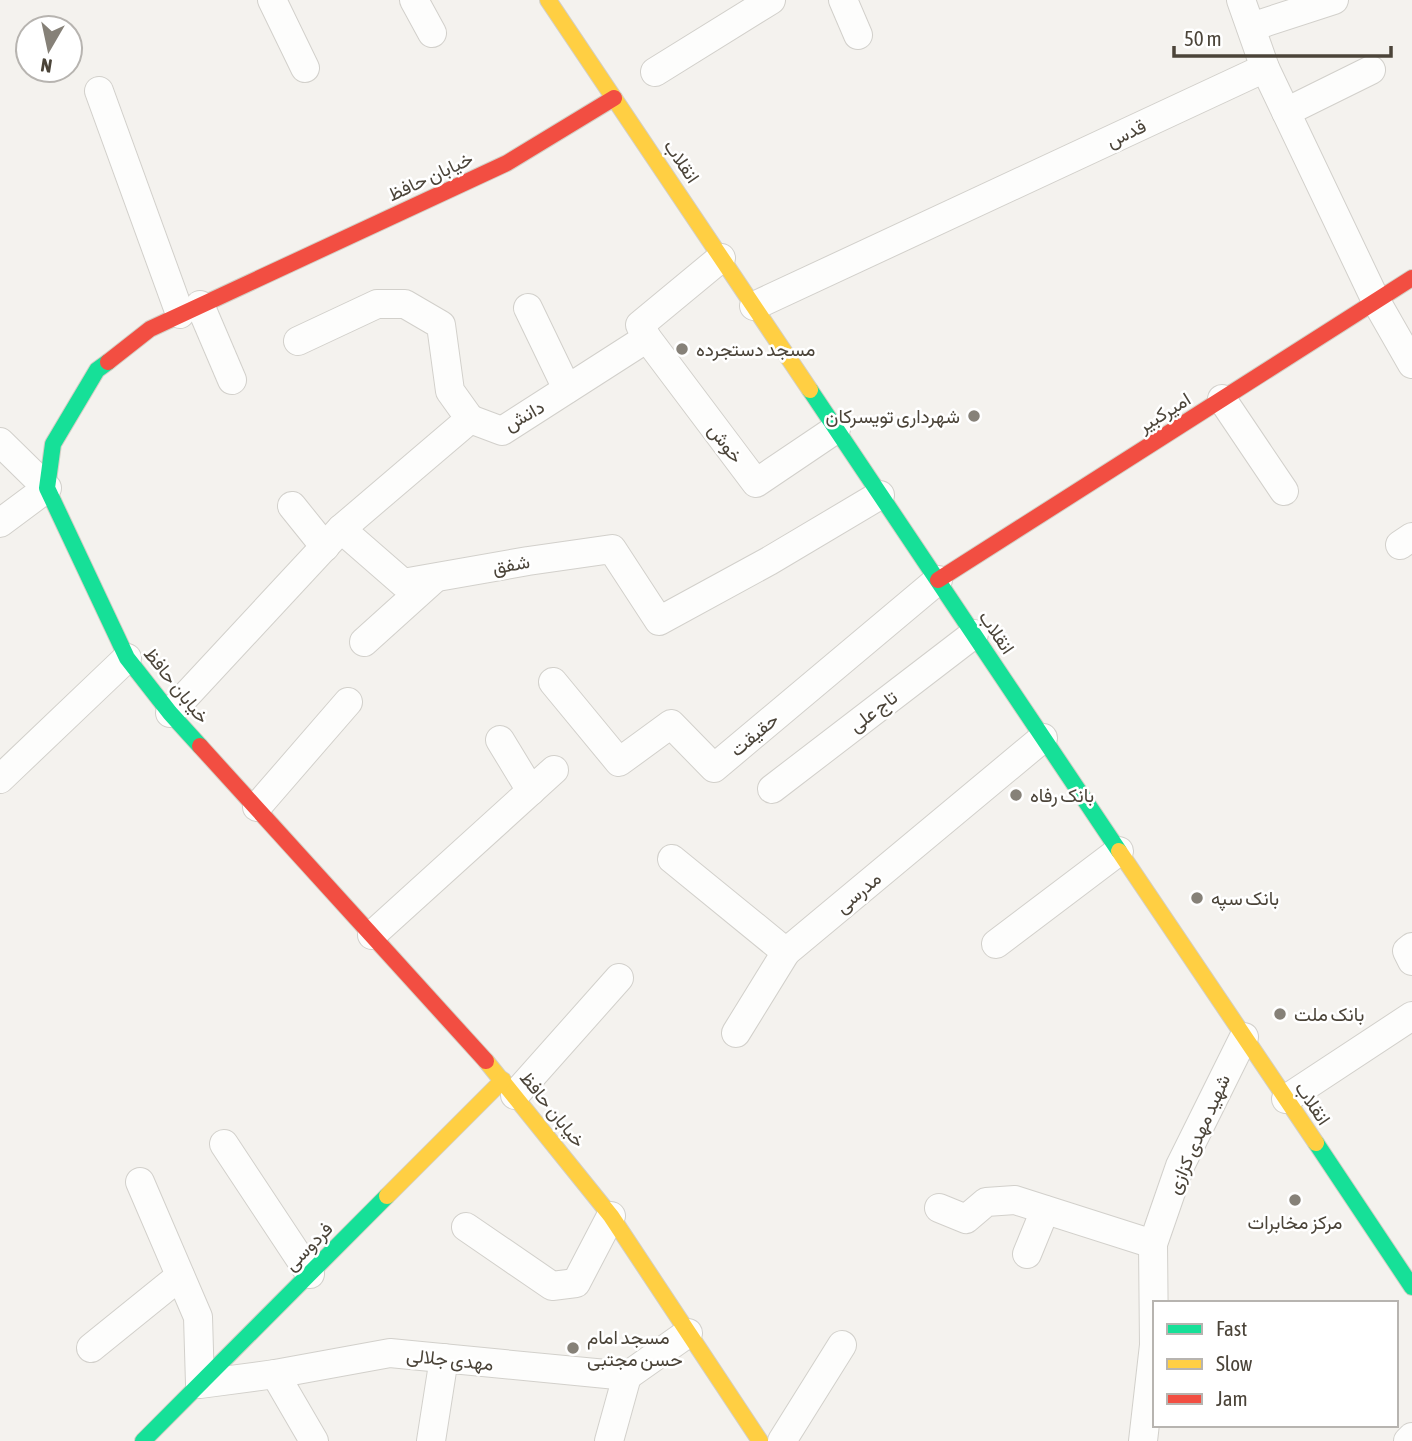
<svg xmlns="http://www.w3.org/2000/svg" width="1412" height="1441" viewBox="0 0 1412 1441" font-family="'Asap Condensed',Vazirmatn,sans-serif">
	<rect width="100%" height="100%" fill="#f4f2ee"/>
	<g fill="none" stroke-linecap="round" stroke-linejoin="round">
		<g stroke="#d2d0cb" stroke-width="30">
			<g id="street">
				<polyline points="272,0 305,68"/>
				<polyline points="414,0 432,33"/>
				<polyline points="843,0 858,35"/>
				<polyline points="1241,0 1265,68 1376,301 1412,364"/>
				<polyline points="1251,27 1334,0"/>
				<polyline points="655,72 771,0"/>
				<polyline points="99,91 180,314"/>
				<polyline points="1286,112 1371,70"/>
				<polyline points="721,258 640,325 647,338 756,483 836,429"/>
				<polyline points="200,305 232,380"/>
				<polyline points="754,306 1265,68"/>
				<polyline points="528,308 567,389"/>
				<polyline points="298,341 377,304 405,304 441,325 450,391 470,419"/>
				<polyline points="1222,399 1284,491"/>
				<polyline points="470,419 502,431 647,338"/>
				<polyline points="0,442 47,488 0,523"/>
				<polyline points="292,506 325,547"/>
				<polyline points="341,529 403,583 528,561 612,549 659,621 769,561 880,495"/>
				<polyline points="1400,545 1412,537"/>
				<polyline points="364,642 435,578"/>
				<polyline points="553,682 619,762 671,724 714,768 938,580"/>
				<polyline points="170,713 341,529 470,419"/>
				<polyline points="500,740 531,791"/>
				<polyline points="0,779 127,658"/>
				<polyline points="772,789 974,634"/>
				<polyline points="257,807 348,702"/>
				<polyline points="672,859 786,952 1043,738"/>
				<polyline points="372,935 554,770"/>
				<polyline points="996,944 1119,851"/>
				<polyline points="1412,947 1407,951 1412,961"/>
				<polyline points="736,1033 786,952"/>
				<polyline points="515,1095 619,978"/>
				<polyline points="1286,1099 1412,1016"/>
				<polyline points="224,1144 310,1274"/>
				<polyline points="140,1182 198,1317 200,1384 275,1374 390,1353 627,1376 688,1333"/>
				<polyline points="939,1208 966,1219 986,1202 1015,1200 1153,1244"/>
				<polyline points="466,1227 552,1286 576,1283 611,1216"/>
				<polyline points="1027,1254 1045,1210"/>
				<polyline points="91,1348 180,1276"/>
				<polyline points="275,1374 314,1441"/>
				<polyline points="431,1441 444,1358"/>
				<polyline points="609,1441 627,1376"/>
				<polyline points="782,1441 842,1345"/>
				<polyline points="1143,1441 1154,1345 1153,1244 1180,1166 1244,1037"/>
				<polyline points="1408,1441 1412,1437"/>
			</g>
		</g>
		<g stroke="#d3cfc5" stroke-width="18">
			<g id="fast">
				<polyline points="108,362 97,370 53,444 47,488 127,658 170,713 200,746"/>
				<polyline points="810,390 1119,851"/>
				<polyline points="1316,1143 1412,1287"/>
				<polyline points="143,1441 387,1196"/>
			</g>
		</g>
		<g stroke="#d3cfc5" stroke-width="18">
			<g id="slow">
				<polyline points="548,0 810,390"/>
				<polyline points="1119,851 1316,1143"/>
				<polyline points="486,1061 611,1216 760,1441"/>
				<polyline points="387,1196 503,1080"/>
			</g>
		</g>
		<g stroke="#d3cfc5" stroke-width="18">
			<g id="jam">
				<polyline points="108,362 150,329 507,163 614,98"/>
				<polyline points="938,580 1412,278"/>
				<polyline points="200,746 486,1061"/>
			</g>
		</g>
		<use href="#street" stroke="#fdfdfc" stroke-width="28"/>
		<use href="#fast" stroke="#16e098" stroke-width="16"/>
		<use href="#slow" stroke="#ffcf43" stroke-width="16"/>
		<use href="#jam" stroke="#f24e42" stroke-width="16"/>
	</g>
	<g fill="#868178" stroke="#fff" stroke-width="2.5">
		<circle cx="682" cy="349" r="7"/>
		<circle cx="974" cy="416" r="7"/>
		<circle cx="1016" cy="795" r="7"/>
		<circle cx="1197" cy="898" r="7"/>
		<circle cx="1280" cy="1014" r="7"/>
		<circle cx="1295" cy="1200" r="7"/>
		<circle cx="573" cy="1348" r="7"/>
	</g>
	<g text-anchor="middle" dominant-baseline="central" stroke-width="5" stroke-linejoin="round" paint-order="stroke">
		<g font-size="19" fill="#4b4439" stroke="#fff">
			<text transform="translate(1126 133) rotate(-25)">قدس</text>
			<text transform="translate(682 161) rotate(56)">انقلاب</text>
			<text transform="translate(430 176) rotate(-25)">خیابان حافظ</text>
			<text transform="translate(1164 412) rotate(-32)">امیرکبیر</text>
			<text transform="translate(524 415) rotate(-29)">دانش</text>
			<text transform="translate(726 443) rotate(53)">خوش</text>
			<text transform="translate(511 564) rotate(-10)">شفق</text>
			<text transform="translate(997 632) rotate(56)">انقلاب</text>
			<text transform="translate(177 685) rotate(51)">خیابان حافظ</text>
			<text transform="translate(873 711) rotate(-37)">تاج علی</text>
			<text transform="translate(754 734) rotate(-40)">حقیقت</text>
			<text transform="translate(858 892) rotate(-40)">مدرسی</text>
			<text transform="translate(1313 1103) rotate(56)">انقلاب</text>
			<text transform="translate(553 1109) rotate(51)">خیابان حافظ</text>
			<text transform="translate(1198 1134) rotate(-66)">شهید مهدی کزازی</text>
			<text transform="translate(308 1246) rotate(-45)">فردوسی</text>
			<text transform="translate(450 1359) rotate(6)">مهدی جلالی</text>
		</g>
		<g font-size="19" fill="#4b4439" stroke="#fff" text-anchor="start">
			<text x="696" y="349">مسجد دستجرده</text>
			<text x="960" y="416" text-anchor="end">شهرداری تویسرکان</text>
			<text x="1030" y="795">بانک رفاه</text>
			<text x="1211" y="898">بانک سپه</text>
			<text x="1294" y="1014">بانک ملت</text>
			<text x="1295" y="1222" text-anchor="middle">مرکز مخابرات</text>
			<text x="587" y="1337">مسجد امام<tspan x="587" dy="22">حسن مجتبی</tspan></text>
		</g>
	</g>
	<rect x="1153" y="1301" width="245" height="126" fill="#ffffff" stroke="#b7b4b0" stroke-width="2"/>
	<rect x="1167" y="1324" width="35" height="10" fill="#16e098" stroke="#b7b4b0" stroke-width="2"/>
	<text x="1216" y="1336" font-size="21" fill="#4b4439">Fast</text>
	<rect x="1167" y="1359" width="35" height="10" fill="#ffcf43" stroke="#b7b4b0" stroke-width="2"/>
	<text x="1216" y="1371" font-size="21" fill="#4b4439">Slow</text>
	<rect x="1167" y="1394" width="35" height="10" fill="#f24e42" stroke="#b7b4b0" stroke-width="2"/>
	<text x="1216" y="1406" font-size="21" fill="#4b4439">Jam</text>
	<g transform="translate(49 49) rotate(189)"><circle r="33" fill="#ffffff" stroke="#b7b4b0" stroke-width="2"/>
	<path d="M0-5L12 26L0 18L-12 26Z" fill="#868178"/>
	<text y="-10" font-size="19" font-weight="bold" text-anchor="middle" fill="#4b4439">N</text>
	</g>
	<path d="M1174 46v10h217v-10" fill="none" stroke="#4b4439" stroke-width="3.5"/>
	<text x="1184" y="46" font-size="21" fill="#4b4439" stroke="#ffffff" stroke-width="5" paint-order="stroke">50 m</text>
</svg>
